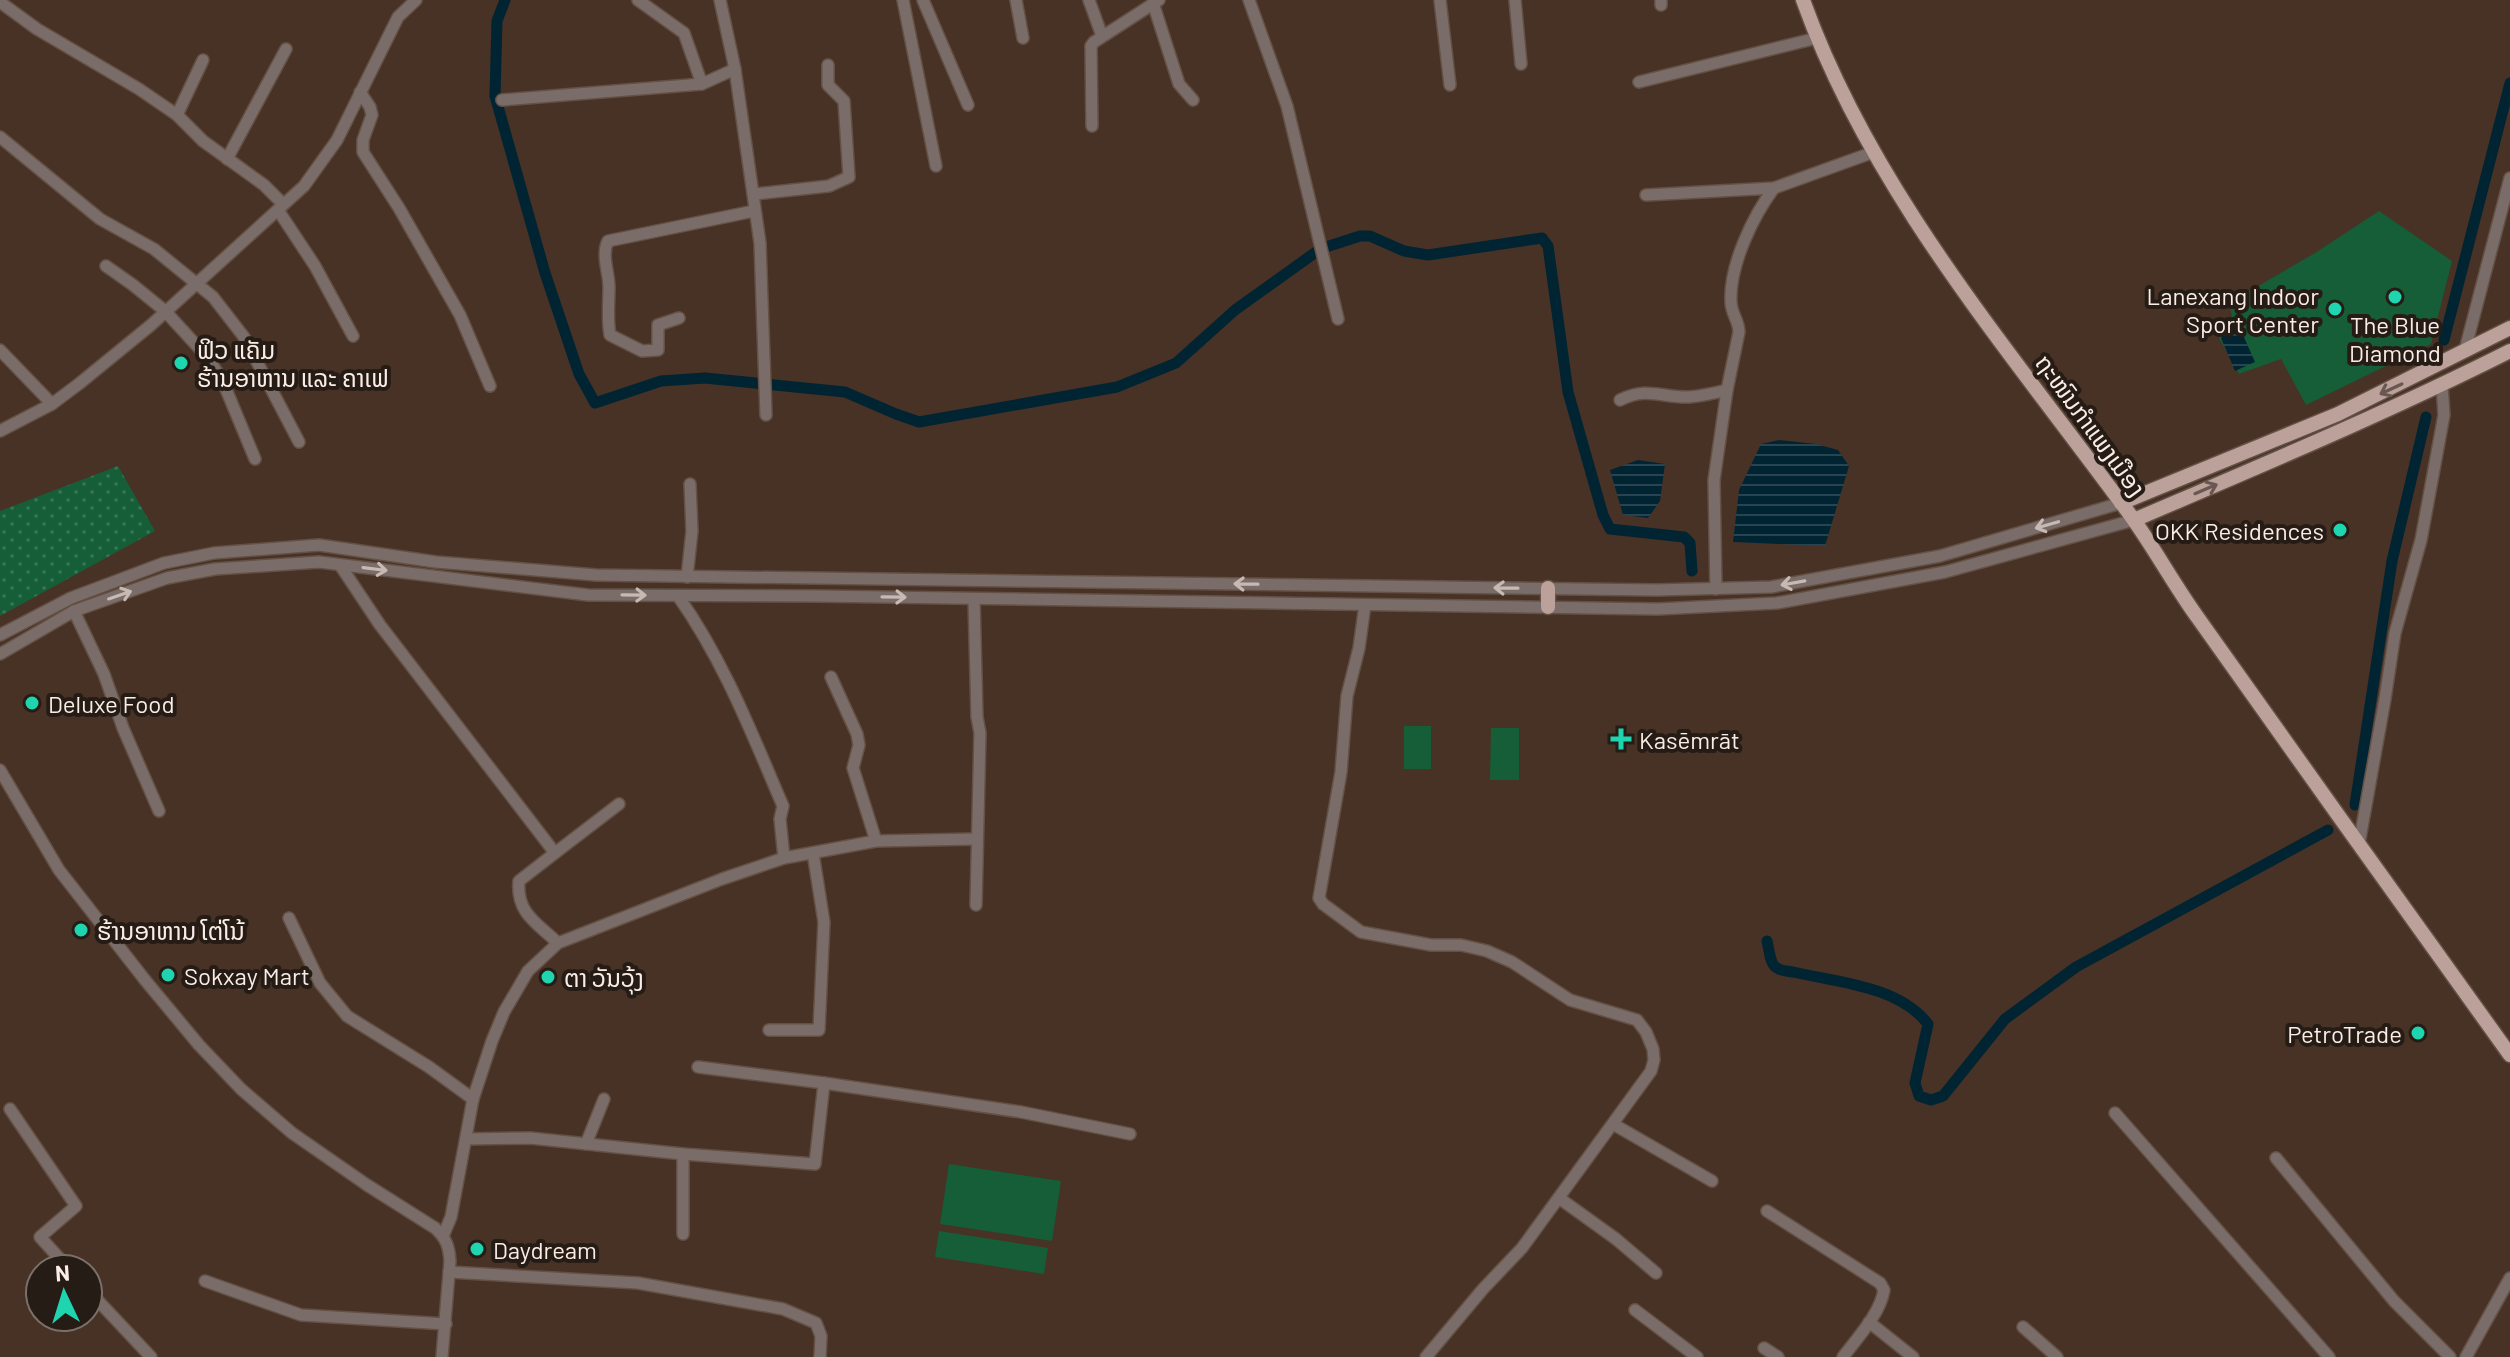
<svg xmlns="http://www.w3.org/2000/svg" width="2510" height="1357" viewBox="0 0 2510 1357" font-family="Barlow,'Noto Sans Lao',sans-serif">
	<defs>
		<pattern id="grass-dots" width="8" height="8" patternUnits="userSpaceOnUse" patternTransform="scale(2)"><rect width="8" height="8" fill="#155e38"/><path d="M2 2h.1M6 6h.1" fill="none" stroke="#387555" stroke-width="1.8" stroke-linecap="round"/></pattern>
		<pattern id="water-rules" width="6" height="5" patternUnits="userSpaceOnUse" patternTransform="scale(2)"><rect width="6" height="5" fill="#012433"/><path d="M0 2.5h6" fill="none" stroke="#274450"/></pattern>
	</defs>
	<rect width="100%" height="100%" fill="#473225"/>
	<polygon fill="url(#grass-dots)" points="118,466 155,531 0,616 0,511"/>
	<g fill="#155e38">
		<path d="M2379,211l73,50 -21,83 -125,61 -25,-46 -42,15 -20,-36c7,-7 6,-15 13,-22l-3,-13 86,-50z"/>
		<rect x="1404" y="726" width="27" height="43"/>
		<polygon points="1491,728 1519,728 1519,780 1490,780"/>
		<polygon points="949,1164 1061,1181 1052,1241 940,1224"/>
		<polygon points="939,1231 1048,1248 1044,1274 935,1257"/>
	</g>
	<g fill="url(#water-rules)">
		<polygon points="2236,319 2255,362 2235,371 2221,338 2226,332 2227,323"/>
		<polygon points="1779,440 1816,444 1838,450 1849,466 1825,546 1733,542 1739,490 1761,444"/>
		<polygon points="1638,460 1665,464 1660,501 1648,518 1623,515 1610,470"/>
	</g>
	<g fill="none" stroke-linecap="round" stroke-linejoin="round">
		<g stroke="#012433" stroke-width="11">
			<polyline points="505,0 497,21 495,96 545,273 579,374 595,403 661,381 705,378 845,392 896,414 919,422 1117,387 1176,363 1235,310 1316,252"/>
			<polyline points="1326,247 1360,236 1370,236 1404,251 1428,255 1542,238 1548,246 1568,392 1603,515 1610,529 1684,537 1690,543 1692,571"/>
			<polyline points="2444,340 2510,83"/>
			<polyline points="2355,805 2392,561 2426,417"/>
			<path d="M1767,941c5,22 2,29 26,31 44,10 106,14 135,52l-13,59 4,13 12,4 12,-4 62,-77 71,-52 252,-137"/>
		</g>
		<g stroke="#645044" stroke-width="14">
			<g id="minor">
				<polyline points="638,0 684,33 702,84 735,69"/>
				<polyline points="720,0 735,69 760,243 766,415"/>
				<polyline points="903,0 936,166"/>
				<polyline points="923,0 968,105"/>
				<polyline points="1016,0 1023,38"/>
				<polyline points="1089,0 1102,36"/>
				<polyline points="1249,0 1287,106 1338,319"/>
				<polyline points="1440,0 1450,85"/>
				<polyline points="1515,0 1521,64"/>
				<polyline points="1661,0 1661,5"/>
				<polyline points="0,2 37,29 139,89 177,115 203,141 264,185 283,204"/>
				<polyline points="1153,3 1179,84 1193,100"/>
				<polyline points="1639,82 1817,38"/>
				<polyline points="360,92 370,107 372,115 363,140 363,152 399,208 460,315 490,386"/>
				<polyline points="502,100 702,84"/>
				<polyline points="177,115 203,60"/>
				<polyline points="1092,126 1091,46 1094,42 1159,0"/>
				<polyline points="0,137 100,219 154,249 213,297 244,337 299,442"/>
				<polyline points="227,159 286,49"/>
				<polyline points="755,194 829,186 849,177 844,101 828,85 828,65"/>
				<polyline points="1646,195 1774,188 1874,152"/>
				<polyline points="278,210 315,266 353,336"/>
				<polyline points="106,266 133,285 165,311 209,359 223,382 255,459"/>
				<path d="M679,318l-21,7v25l-16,1 -32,-16c-3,-16 -1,-31 -1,-48 0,-15 -8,-32 -1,-46l146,-30"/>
				<polyline points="0,350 52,404"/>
				<polyline points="2465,350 2510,178"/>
				<path d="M1620,400c28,-14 42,-2 69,-3 13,-1 26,-4 38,-7"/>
				<polyline points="0,431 52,404 80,383 151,325 304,186 337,140 398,17 416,0"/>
				<path d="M340,565l40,60 175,228 -36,28c-3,32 18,42 39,62"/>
				<polyline points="687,577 692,531 690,484"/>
				<path d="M1716,589l-2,-109 13,-90 12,-58c0,-11 -8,-19 -8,-30 -2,-36 22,-86 43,-114"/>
				<path d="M678,596c46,65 74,138 105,210l-3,13 4,39"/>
				<polyline points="974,599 977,717 980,733 976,905"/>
				<polyline points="1365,605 1359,648 1347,696 1341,772 1319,898 1323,904 1361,932 1431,945 1461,945 1487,951 1512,962 1570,1000 1637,1020 1646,1032 1653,1049 1654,1060 1651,1071 1522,1248 1483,1289 1426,1357"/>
				<polyline points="74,611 104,674 123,728 159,811"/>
				<polyline points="0,635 71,598 164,563 214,553 319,545 436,562 596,575 1656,590 1771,587 1940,556 2121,503"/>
				<polyline points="0,654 74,611 167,578 215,569 319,562 588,595 816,596 1658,609 1777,603 1945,572 2134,520"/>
				<polyline points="831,677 857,734 859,745 853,768 876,841"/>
				<path d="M0,770l59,100 86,110 54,65 42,44 51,44 75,52 68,43c11,10 14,18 15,33l-8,96"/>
				<polyline points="2359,844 2385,699 2395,633 2421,540 2444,415 2442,385"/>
				<polyline points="555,853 619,804"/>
				<polyline points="289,918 320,983 347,1016 429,1067 473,1099"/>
				<polyline points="769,1030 819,1030 824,922 813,853"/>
				<polyline points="824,1083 1021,1112 1130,1134"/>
				<polyline points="10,1109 76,1206 40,1237 69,1269"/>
				<polyline points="2115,1113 2329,1357"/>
				<polyline points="1613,1124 1712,1181"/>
				<polyline points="466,1139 530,1138 683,1154 815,1164 824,1083 698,1067"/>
				<polyline points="586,1144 604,1099"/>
				<polyline points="2276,1158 2394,1301 2450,1357"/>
				<polyline points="1559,1198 1616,1239 1656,1273"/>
				<path d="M1767,1211l113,72 4,7c-4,24 -26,47 -41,67"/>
				<polyline points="683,1234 683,1154"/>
				<polyline points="443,1236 451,1217 473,1099 492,1041 504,1012 528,971 558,943 722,879 784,858 876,841 977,839"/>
				<polyline points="449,1272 638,1283 783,1309 816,1323 821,1336 820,1357"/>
				<polyline points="205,1281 301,1315 446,1324"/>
				<polyline points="88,1290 151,1357"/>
				<polyline points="1635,1310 1697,1357"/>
				<polyline points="1869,1322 1913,1357"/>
				<polyline points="2023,1327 2057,1357"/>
				<polyline points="1764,1348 1778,1357"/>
				<polyline points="2466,1357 2510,1278"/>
			</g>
		</g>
		<g stroke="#645044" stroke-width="17">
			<g id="major">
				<path d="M1803,0c69,193 209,353 328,516 24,33 43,69 67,102 103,146 208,292 312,437"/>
				<polyline points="2121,503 2338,414 2510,328"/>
				<path d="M2134,520c126,-54 253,-107 376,-169"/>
				<polyline points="1548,607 1548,588"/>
			</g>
		</g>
		<use href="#minor" stroke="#7a6d69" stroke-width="11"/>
		<use href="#major" stroke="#bba19a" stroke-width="14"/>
	</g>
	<defs><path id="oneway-shaft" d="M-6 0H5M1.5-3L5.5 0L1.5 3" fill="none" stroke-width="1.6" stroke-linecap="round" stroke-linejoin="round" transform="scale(2)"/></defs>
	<g stroke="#695851">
		<use href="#oneway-shaft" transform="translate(2391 389) rotate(155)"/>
		<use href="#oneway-shaft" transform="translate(2206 489) rotate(-23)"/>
	</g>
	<g stroke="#c7bab3">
		<use href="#oneway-shaft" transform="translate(2047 525) rotate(164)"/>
		<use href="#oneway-shaft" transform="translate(375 569) rotate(7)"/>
		<use href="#oneway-shaft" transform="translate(1793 583) rotate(170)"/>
		<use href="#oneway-shaft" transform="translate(1246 584) rotate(-179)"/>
		<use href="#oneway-shaft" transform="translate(1506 588) rotate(-179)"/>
		<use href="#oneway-shaft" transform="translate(120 595) rotate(-19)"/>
		<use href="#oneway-shaft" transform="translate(634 595) rotate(1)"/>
		<use href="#oneway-shaft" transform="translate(894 597) rotate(1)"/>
	</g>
	<g fill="#1fd5b0" stroke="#261c16" stroke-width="3">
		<circle cx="2395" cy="297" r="8"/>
		<circle cx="2335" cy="309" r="8"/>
		<circle cx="181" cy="363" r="8"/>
		<circle cx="2340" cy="530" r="8"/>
		<circle cx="32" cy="703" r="8"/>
		<path d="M1617 727h8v8h8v8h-8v8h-8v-8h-8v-8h8z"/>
		<circle cx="81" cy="930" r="8"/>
		<circle cx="168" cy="975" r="8"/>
		<circle cx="548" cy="977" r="8"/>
		<circle cx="2418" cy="1033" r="8"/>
		<circle cx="477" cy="1249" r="8"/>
	</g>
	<g text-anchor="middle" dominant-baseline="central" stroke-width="8" stroke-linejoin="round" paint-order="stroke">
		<g font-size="24" fill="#fbede5" stroke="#261c16" text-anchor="start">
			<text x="2319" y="295" text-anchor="end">Lanexang Indoor<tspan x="2319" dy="28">Sport Center</tspan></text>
			<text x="2395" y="324" text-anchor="middle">The Blue<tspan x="2395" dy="28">Diamond</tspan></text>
			<text x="197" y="349">ຟິວ ແຄັມ<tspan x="197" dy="28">ຮ້ານອາຫານ ແລະ ຄາເຟ</tspan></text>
			<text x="2324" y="530" text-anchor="end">OKK Residences</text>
			<text x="48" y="703">Deluxe Food</text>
			<text x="1639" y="739">Kasēmrāt</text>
			<text x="97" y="930">ຮ້ານອາຫານ ໂຕ່ໂນ້</text>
			<text x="184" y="975">Sokxay Mart</text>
			<text x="564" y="977">ຕາ ວັນວຸ້ງ</text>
			<text x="2402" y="1033" text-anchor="end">PetroTrade</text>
			<text x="493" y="1249">Daydream</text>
		</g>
		<g font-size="24" fill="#fbede5" stroke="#261c16">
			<text transform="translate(2091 425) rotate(54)">ຖະໜົນກຳແພງເມືອງ</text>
		</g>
	</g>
	<g transform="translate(64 1293) rotate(356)"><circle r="38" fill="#261c16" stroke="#7b7069" stroke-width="2"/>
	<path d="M0-6L14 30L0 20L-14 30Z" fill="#1fd5b0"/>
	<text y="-12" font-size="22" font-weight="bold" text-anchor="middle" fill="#fbede5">N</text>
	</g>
</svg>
